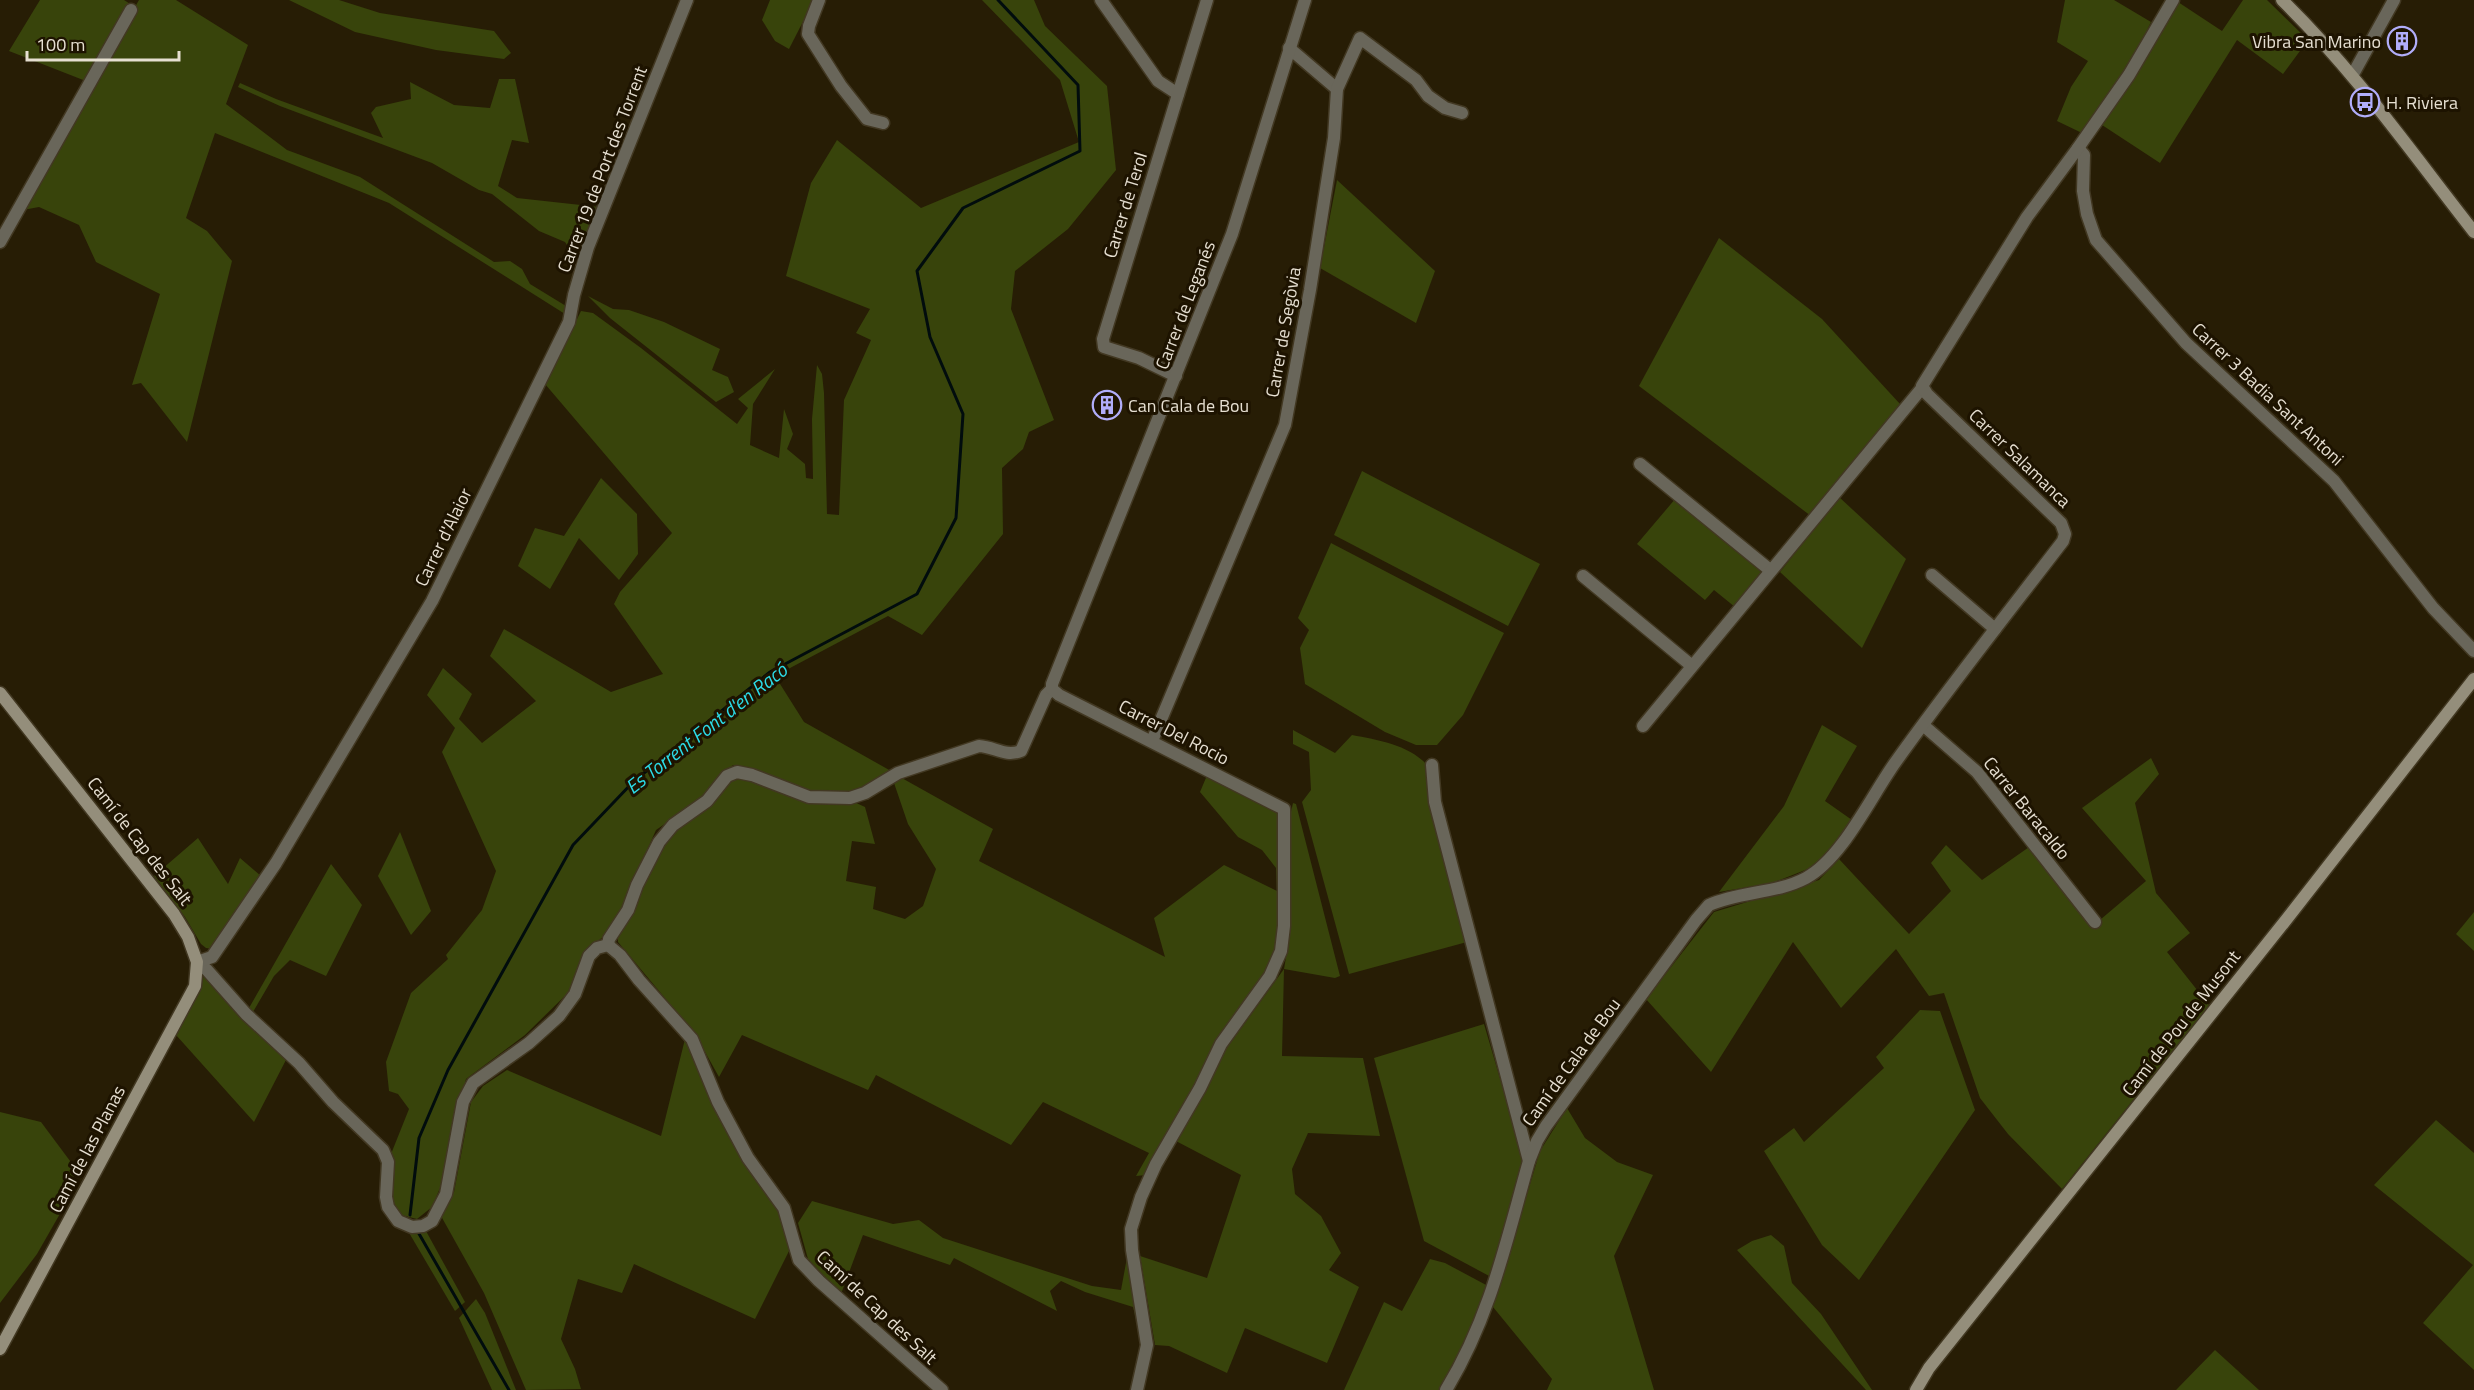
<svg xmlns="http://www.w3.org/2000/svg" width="2474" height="1390" viewBox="0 0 2474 1390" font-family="'Titillium Web',sans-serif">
	<rect width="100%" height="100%" fill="#271d05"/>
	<g fill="#38440b">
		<polygon points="40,0 124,0 135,7 139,0 176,0 248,45 226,104 287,150 360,177 494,262 510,261 522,269 530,284 566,306 565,314 389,203 215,133 186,218 207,231 232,261 187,442 141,383 132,385 160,294 96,262 79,225 39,207 23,210 96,85 9,51"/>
		<polygon points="289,0 339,0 380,13 494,31 511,53 504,59 436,50 355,32"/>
		<polygon points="770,0 814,0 789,49 775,41 762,20"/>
		<path d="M982,0h52l11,26 62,60 9,84 -48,59 -53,42 -4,38 43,111 -25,12 -6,17 -21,19 1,66 -81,101 -34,-19 -113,60 29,46 87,49c-9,6 -18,14 -28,18 -43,16 -89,-10 -130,-24l-36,37 -41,28 -39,88 -14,19 -18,14 -17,42 -43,42 -59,44 -26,109 -8,19 -15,12 -16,-4 -10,-12v-49l18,-45 -11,-15 -9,-3 -3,-29 25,-69 37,-34 -2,-4 36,-45 14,-39 -54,-119 13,-24 -28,-33 16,-27 29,26 -13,25 23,24 54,-42 -46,-45 14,-27 107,63 52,-18 -49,-70 6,-12 52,-59 -127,-149 36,-73 12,2 48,35 96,76 11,-16 -10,-9 37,-30 -22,35 -3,41 29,13 5,-49 9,25 -6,15 18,15 1,14 7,1 -1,-60 5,-54 5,9 2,19 3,121 12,1 5,-115 27,-60 -15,-7 14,-24 -84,-33 25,-93 26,-43 84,68 158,-66 -19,-62z"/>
		<polygon points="2065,0 2114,0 2151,22 2136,53 2082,133 2057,121 2071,87 2088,61 2057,42"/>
		<polygon points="2243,0 2267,0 2308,40 2283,74 2237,40 2160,163 2102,125 2178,2 2222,31"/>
		<polygon points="499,79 515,79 529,143 512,140 498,186 517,198 599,207 579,263 565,242 539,231 492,194 479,190 432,163 280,106 238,87 240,83 276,99 383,138 371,113 376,107 411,99 410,82 454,105 490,108"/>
		<polygon points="1337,180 1435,271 1416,323 1320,268"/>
		<polygon points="1719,238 1822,319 1900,404 1811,516 1639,386"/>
		<polygon points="588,296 613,309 629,310 664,322 720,349 712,370 728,377 734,392 716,402 610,318"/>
		<polygon points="1362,471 1540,564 1508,626 1334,535"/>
		<polygon points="601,478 637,514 638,554 619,580 579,538 550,589 518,566 535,528 564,536"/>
		<polygon points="1839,497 1906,559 1862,648 1780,572"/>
		<polygon points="1676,498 1765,571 1735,607 1714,590 1705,600 1637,544"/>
		<polygon points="1331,543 1504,633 1463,715 1437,745 1416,745 1385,732 1305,684 1300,648 1309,630 1298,618"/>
		<polygon points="1822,725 1857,746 1825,801 1852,820 1818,865 1772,883 1719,892 1784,806"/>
		<path d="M1293,730l42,23 17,-18c26,5 58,10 76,31l39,176 -118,32 -47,-172 9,-12 -2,-38 -16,-8z"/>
		<polygon points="2151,758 2159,774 2135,803 2156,893 2190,933 2167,952 2209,1005 2062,1189 2008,1134 1980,1098 1944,993 1929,996 1896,949 1841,1008 1793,942 1711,1072 1646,999 1714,912 1819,880 1839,859 1909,934 1951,891 1931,863 1946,845 1982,880 2032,845 2094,925 2146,881 2082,808"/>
		<polygon points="1208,773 1280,811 1282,917 1277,948 1268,973 1146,1175 1136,1176 1149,1153 1043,1102 1011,1145 876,1075 868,1090 742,1035 719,1077 695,1034 618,942 618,934 630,918 639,893 670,835 709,807 726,784 738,777 854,802 865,807 875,844 852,841 846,881 876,887 873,909 905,919 923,906 936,869 908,824 894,783 900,777 993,829 979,861 1165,957 1154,918 1224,865 1277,891 1276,868 1262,850 1238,837 1200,792"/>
		<polygon points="1293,803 1296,804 1340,976 1335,978 1284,969 1282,1056 1363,1058 1380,1136 1308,1133 1292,1169 1295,1194 1321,1216 1341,1253 1329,1270 1359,1287 1327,1363 1245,1328 1227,1373 1169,1346 1155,1345 1140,1256 1207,1278 1241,1175 1174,1140 1209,1084 1223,1053 1284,969 1289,940 1290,816"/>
		<polygon points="400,832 431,911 411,935 378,876"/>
		<polygon points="198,838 228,884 240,858 261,876 213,949 206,948 201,944 185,917 154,876"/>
		<polygon points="331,864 362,905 326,976 290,960 274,976 253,1012 249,1008"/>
		<polygon points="2474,912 2474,951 2456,934"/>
		<polygon points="203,977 215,982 287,1058 254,1122 176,1035 196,996"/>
		<polygon points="1920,1010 1940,1011 1975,1110 1859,1280 1822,1245 1764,1151 1794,1128 1804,1142 1884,1068 1876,1057"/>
		<polygon points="1484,1024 1524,1160 1491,1277 1424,1241 1374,1058"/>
		<polygon points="685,1039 778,1206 792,1238 789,1251 755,1319 634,1264 622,1293 578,1279 561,1339 575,1369 581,1389 526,1390 484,1293 441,1216 454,1192 471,1102 483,1086 507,1070 661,1136"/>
		<polygon points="1567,1108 1585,1138 1617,1162 1653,1175 1614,1256 1654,1390 1547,1390 1552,1379 1493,1307 1540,1151"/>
		<polygon points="0,1112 41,1122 76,1169 65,1205 37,1254 0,1303"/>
		<polygon points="2436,1120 2474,1153 2474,1370 2423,1323 2473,1265 2374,1185"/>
		<polygon points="812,1201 893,1224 919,1220 943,1238 1092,1286 1121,1290 1128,1252 1141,1340 1133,1307 1085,1292 1061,1281 1050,1291 1057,1311 954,1258 950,1265 863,1235 841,1294 808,1259 798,1223"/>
		<polygon points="408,1231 426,1231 465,1302 455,1311"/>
		<polygon points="1771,1235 1784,1246 1792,1283 1821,1314 1872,1390 1866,1390 1737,1250 1752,1241"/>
		<polygon points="1430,1259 1445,1263 1488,1286 1463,1355 1441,1390 1344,1390 1384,1302 1402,1311"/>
		<polygon points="476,1299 485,1313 516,1390 492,1390 459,1318"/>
		<polygon points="2215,1350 2259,1390 2176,1390"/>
	</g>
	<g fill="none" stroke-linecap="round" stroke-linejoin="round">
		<g stroke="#010c0d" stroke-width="3">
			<polyline points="410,1215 419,1138 448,1070 573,845 634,781 770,672 917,594 956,518 963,414 930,337 917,271 963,208 1080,151 1078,85 998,0"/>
			<polyline points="418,1232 509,1390"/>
		</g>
		<g stroke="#423822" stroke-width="15">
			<g id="street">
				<polyline points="819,0 809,26 808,34 841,86 867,119 883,123"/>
				<polyline points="1101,0 1158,81 1178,94"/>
				<polyline points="1289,48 1337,89"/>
				<polyline points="2352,76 2394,0"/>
				<polyline points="2078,148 2084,155 2083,191 2087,214 2096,240 2186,343 2334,481 2433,608 2474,651"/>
				<polyline points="0,242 131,10"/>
				<polyline points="1176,376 1139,358 1104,347 1103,339 1207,0"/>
				<polyline points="1640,464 1770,570"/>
				<polyline points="1932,575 1995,629"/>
				<polyline points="1583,576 1692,666"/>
				<polyline points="1923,725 1977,772 2095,922"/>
				<polyline points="1643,726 1922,388"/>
				<polyline points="1152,741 1285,425 1310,290 1334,138 1337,89 1360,38 1416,80 1428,96 1445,108 1462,113"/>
				<polyline points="1432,765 1435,802 1529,1161"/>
				<path d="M608,945l1,-6 19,-29 9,-25 22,-43 14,-17 34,-24 20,-25 10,-4 15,3 57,22 41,1 15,-5 33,-20 81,-27c16,1 26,11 42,5l25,-56 6,-6"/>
				<polyline points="197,962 207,970 246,1014 299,1063 333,1102 383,1150 388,1162 386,1197 388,1207 398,1221 412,1227 423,1226 432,1221 446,1194 463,1102 473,1083 529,1043 559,1016 575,994 589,956 597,948 608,945 620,955 639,980 692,1039 718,1102 748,1158 784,1208 799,1260 819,1281 942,1390"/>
				<polyline points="197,962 212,957 276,863 432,601 569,322 574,295 588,247 687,0"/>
				<polyline points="1137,1390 1147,1345 1132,1250 1131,1229 1141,1197 1156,1164 1200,1088 1221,1044 1270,976 1281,951 1284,926 1284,809 1059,695 1052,689 1052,684 1232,234 1305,0"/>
				<path d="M1446,1390c44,-72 60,-148 83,-229l8,-20 9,-15 150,-206 13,-15c31,-14 67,-11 97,-27 37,-20 66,-84 91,-118 53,-74 110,-146 166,-219l2,-7 -4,-11 -134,-129 -5,-8 105,-169 51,-69 51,-73 44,-75"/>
			</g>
		</g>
		<g stroke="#423822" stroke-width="15">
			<g id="secondary">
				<path d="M2282,0c72,70 130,153 192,232"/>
				<polyline points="0,693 174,914 188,937 197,962 195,986 0,1349"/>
				<polyline points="1916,1390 1929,1368 2286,920 2474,679"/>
			</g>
		</g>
		<use href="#street" stroke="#69665a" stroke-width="12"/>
		<use href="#secondary" stroke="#948e7b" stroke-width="12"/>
	</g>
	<defs>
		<g id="building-ring" transform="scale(1.5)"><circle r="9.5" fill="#1d1300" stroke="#b1adfa" stroke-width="1.5"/><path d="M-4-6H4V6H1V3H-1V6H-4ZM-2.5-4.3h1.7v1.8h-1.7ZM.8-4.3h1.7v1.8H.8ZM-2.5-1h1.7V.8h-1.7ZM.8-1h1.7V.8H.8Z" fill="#b1adfa"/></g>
		<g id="bus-ring" transform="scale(1.5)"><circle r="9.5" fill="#1d1300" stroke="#b1adfa" stroke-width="1.5"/><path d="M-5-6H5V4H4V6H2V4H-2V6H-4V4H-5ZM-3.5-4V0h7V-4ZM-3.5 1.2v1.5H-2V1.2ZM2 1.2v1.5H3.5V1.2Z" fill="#b1adfa"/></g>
	</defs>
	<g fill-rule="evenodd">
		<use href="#building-ring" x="2402" y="41"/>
		<use href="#bus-ring" x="2365" y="102"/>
		<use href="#building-ring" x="1107" y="405"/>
	</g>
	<g text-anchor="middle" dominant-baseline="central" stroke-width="6" stroke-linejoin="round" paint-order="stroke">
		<g font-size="18" fill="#e6dfd1" stroke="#1d1300" text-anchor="start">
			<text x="2381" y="41" text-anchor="end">Vibra San Marino</text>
			<text x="2386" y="102">H. Riviera</text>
			<text x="1128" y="405">Can Cala de Bou</text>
		</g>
		<g font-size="18" fill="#e6dfd1" stroke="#1d1300">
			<text transform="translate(602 169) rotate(-69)">Carrer 19 de Port des Torrent</text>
			<text transform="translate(1125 205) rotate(-73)">Carrer de Terol</text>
			<text transform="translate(1185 305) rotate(-69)">Carrer de Leganés</text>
			<text transform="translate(1283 332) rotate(-80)">Carrer de Segòvia</text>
			<text transform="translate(2268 394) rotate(43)">Carrer 3 Badia Sant Antoni</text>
			<text transform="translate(2020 458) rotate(44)">Carrer Salamanca</text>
			<text transform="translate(443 537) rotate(-64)">Carrer d'Alaior</text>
			<text transform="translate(1174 732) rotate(27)">Carrer Del Rocio</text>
			<text transform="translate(2027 808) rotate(51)">Carrer Baracaldo</text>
			<text transform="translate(140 841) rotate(52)">Camí de Cap des Salt</text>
			<text transform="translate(2181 1023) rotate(-52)">Camí de Pou de Musont</text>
			<text transform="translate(1571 1062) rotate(-54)">Camí de Cala de Bou</text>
			<text transform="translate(87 1149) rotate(-62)">Camí de las Planas</text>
			<text transform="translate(877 1307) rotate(43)">Camí de Cap des Salt</text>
		</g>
		<g font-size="20" font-style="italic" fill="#2cdbe7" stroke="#1d1300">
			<text transform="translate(706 728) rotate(-38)">Es Torrent Font d'en Racó</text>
		</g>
	</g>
	<path d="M27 51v9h152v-9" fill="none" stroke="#e6dfd1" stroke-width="3"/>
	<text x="36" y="51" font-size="18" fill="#e6dfd1" stroke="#1d1300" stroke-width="4.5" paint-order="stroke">100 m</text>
</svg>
